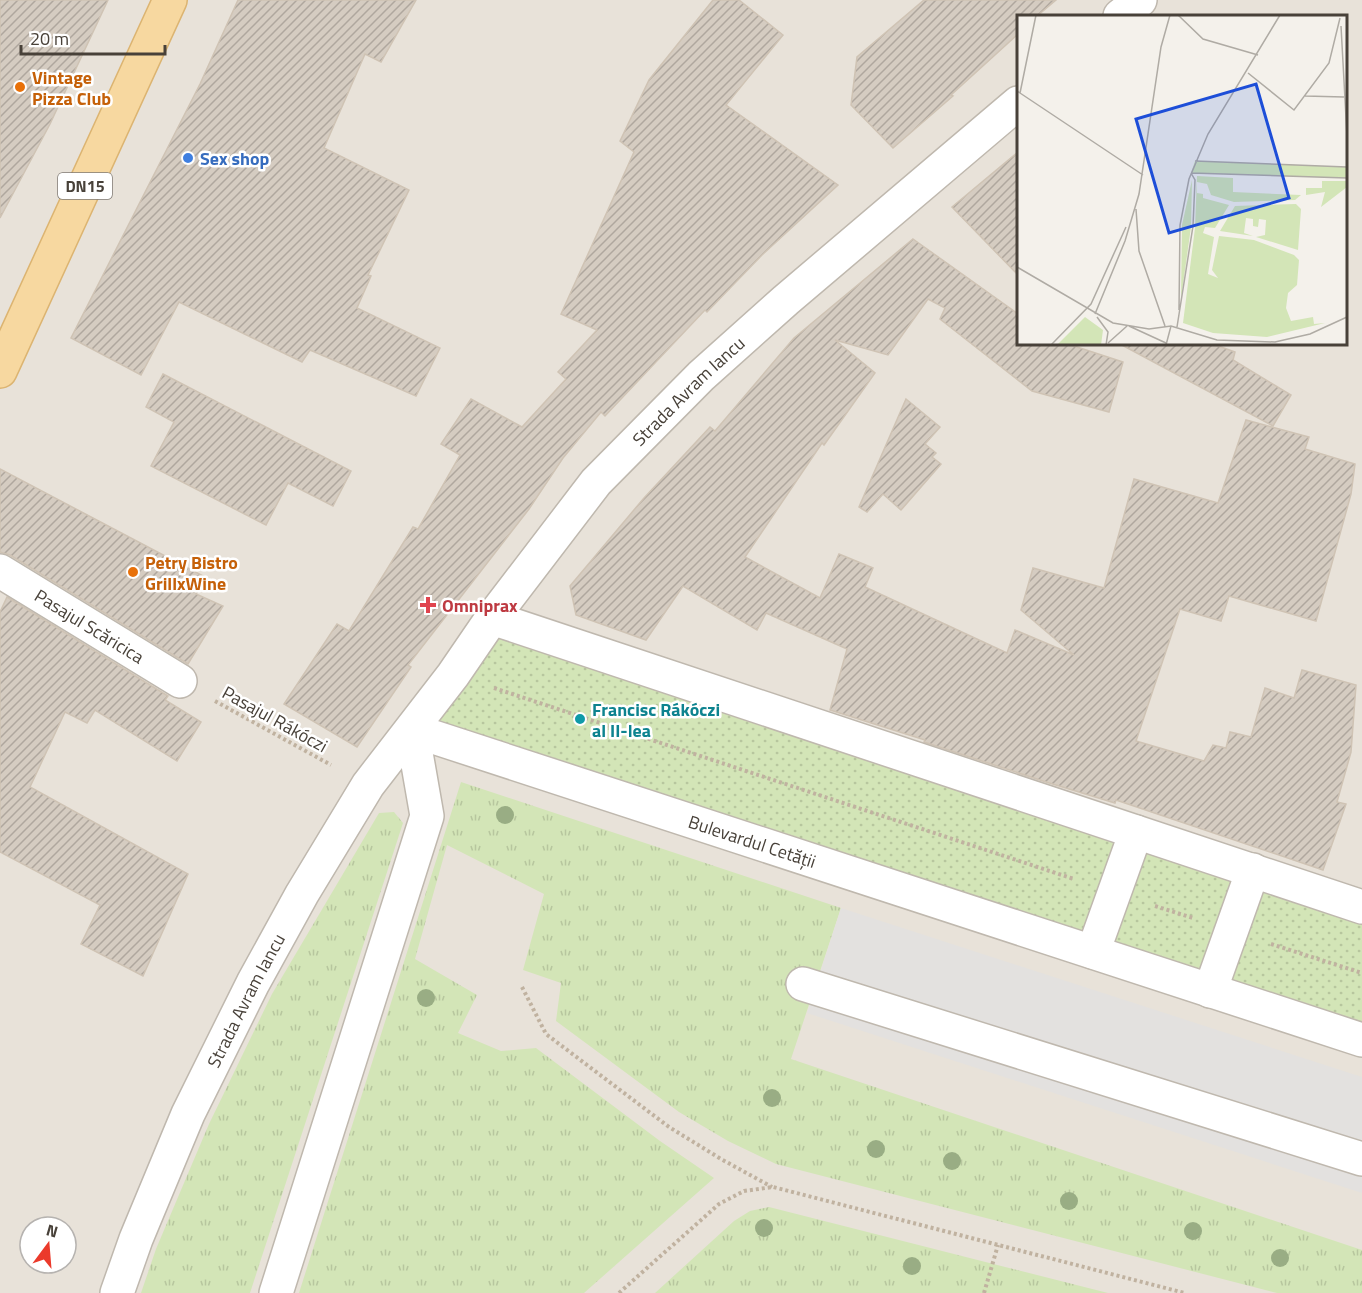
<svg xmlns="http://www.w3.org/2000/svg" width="1362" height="1293" viewBox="0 0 1362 1293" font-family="'Titillium Web',sans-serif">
	<defs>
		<pattern id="grass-tufts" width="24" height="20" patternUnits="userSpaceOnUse" patternTransform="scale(1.5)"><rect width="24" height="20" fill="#d3e5b7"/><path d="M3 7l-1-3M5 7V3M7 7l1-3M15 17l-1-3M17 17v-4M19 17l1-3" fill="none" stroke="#b7c69e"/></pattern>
		<pattern id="park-dots" width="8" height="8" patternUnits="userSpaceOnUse" patternTransform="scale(1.5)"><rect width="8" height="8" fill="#d3e5b7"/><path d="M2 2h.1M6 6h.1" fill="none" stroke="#b7c69e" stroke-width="1.8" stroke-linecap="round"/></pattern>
		<pattern id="building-hatch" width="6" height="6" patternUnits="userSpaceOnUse" patternTransform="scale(1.5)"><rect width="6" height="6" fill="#d5ccc1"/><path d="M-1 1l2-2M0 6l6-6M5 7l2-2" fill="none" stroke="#afa79e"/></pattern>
	</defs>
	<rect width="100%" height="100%" fill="#f4f1eb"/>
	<path fill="#e8e2d9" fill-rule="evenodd" d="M0,0h1362v1293h-1362zM1018,16h328v328h-328zM30,1227h36v36h-36z"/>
	<g fill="url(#grass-tufts)">
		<polygon points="461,782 841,908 791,1059 1362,1250 1362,1293 1277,1293 776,1164 728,1141 679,1112 556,1021 561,983 523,970 544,894 447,845 415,959 477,995 458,1033 501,1051 536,1048 660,1141 714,1178 584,1293 299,1293"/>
		<polygon points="394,812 403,823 250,1293 141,1293 156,1249 209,1124 272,994 379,813"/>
		<polygon points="769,1207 1108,1293 655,1293 734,1221 750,1211"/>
	</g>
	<polygon fill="url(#park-dots)" points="492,618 1362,907 1362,1040 412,730"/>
	<polygon fill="#e3e1df" points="841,908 1362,1077 1362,1193 807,1013"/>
	<g fill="url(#building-hatch)" stroke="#cfc3b4" stroke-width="1.5">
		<polygon points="0,0 108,0 50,124 0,218"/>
		<polygon points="238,0 416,0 381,62 365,54 324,148 409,190 368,275 371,276 357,308 440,348 416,396 310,350 302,362 179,302 141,375 71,338 200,84"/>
		<polygon points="713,0 739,0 783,35 726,105 838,185 762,255 707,312 705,310 605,416 601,412 563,458 529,509 408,665 411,667 357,747 284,704 337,624 349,631 413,527 418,529 460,455 441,444 471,399 522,427 566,379 558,372 597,330 561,314 634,152 620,141 649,80"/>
		<polygon points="924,0 1056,0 1037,16 1018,16 1018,34 951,95 953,96 893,148 851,105 857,57"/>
		<polygon points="1018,152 1018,275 952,207"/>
		<polygon points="913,239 1018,314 1018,344 1068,344 1123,362 1109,412 1032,391 940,319 945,308 928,299 888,355 835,340 875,373 824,445 822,443 745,557 820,598 839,554 873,568 865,587 1007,653 1015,630 1074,655 1021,610 1033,568 1104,588 1134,479 1218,503 1246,420 1309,437 1305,449 1355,464 1351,494 1316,621 1229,596 1221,621 1180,609 1136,741 1204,761 1213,745 1226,748 1230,732 1251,737 1265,688 1294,698 1302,670 1356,685 1351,752 1337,802 1346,804 1323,870 1116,800 1115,803 1046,782 924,742 925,740 830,710 847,649 766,613 757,630 683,586 646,640 576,615 570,586 644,498 710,427 715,431 794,338"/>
		<polygon points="1120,344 1213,344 1235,352 1233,360 1291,395 1273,426"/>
		<polygon points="163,374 351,471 333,506 288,483 266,525 151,466 174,422 146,407"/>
		<polygon points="906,399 940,427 925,444 936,453 932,457 941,464 901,510 883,494 867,512 859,507"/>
		<polygon points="0,469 207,578 196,594 223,606 188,664 10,555 0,552"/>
		<polygon points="7,597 168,696 165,700 201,722 177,761 95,710 87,723 65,712 30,787 188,874 143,976 81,944 100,905 0,852 0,612"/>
	</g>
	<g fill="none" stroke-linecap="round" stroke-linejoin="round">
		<g stroke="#bfb8ae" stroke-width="36">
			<g id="street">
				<polyline points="1120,16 1140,0"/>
				<path id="s1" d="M0,571l180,110"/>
				<polyline points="492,618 1362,907"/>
				<path id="s2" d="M412,730l950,310"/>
				<polyline points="1093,952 1136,832"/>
				<polyline points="803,984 1362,1159"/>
				<polyline points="1210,991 1253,870"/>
				<path id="s3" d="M117,1293l19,-54 52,-125 65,-131 49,-89 66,-109 85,-110 39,-57 104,-136 105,-106 85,-76 232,-197"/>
				<polyline points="276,1293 427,816 412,730"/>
			</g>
		</g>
		<g stroke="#dcb471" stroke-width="36">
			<polyline id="primary" points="0,371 170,0"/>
		</g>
		<g stroke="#c0b2a0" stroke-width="4" stroke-dasharray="3 3" stroke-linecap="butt">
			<polyline points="494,688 1074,879"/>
			<polyline points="215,701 331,765"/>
			<polyline points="1155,906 1193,918"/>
			<polyline points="1271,944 1362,973"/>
			<polyline points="522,987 546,1034 669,1127 721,1159 772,1187"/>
			<polyline points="619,1293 719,1204 744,1191 773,1187 1185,1293"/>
			<polyline points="984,1293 998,1245"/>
		</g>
		<use href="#street" stroke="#fff" stroke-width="33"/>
		<use href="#primary" stroke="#f7d8a0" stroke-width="33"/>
	</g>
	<g fill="#99ad84">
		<circle cx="505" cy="815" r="9"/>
		<circle cx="426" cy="998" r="9"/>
		<circle cx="772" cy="1098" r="9"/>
		<circle cx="876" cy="1149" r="9"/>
		<circle cx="952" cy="1161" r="9"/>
		<circle cx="1069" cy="1201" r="9"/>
		<circle cx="764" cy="1228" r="9"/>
		<circle cx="1193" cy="1231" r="9"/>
		<circle cx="1280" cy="1258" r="9"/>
		<circle cx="912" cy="1266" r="9"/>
	</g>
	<g fill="#e8710a" stroke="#fff" stroke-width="2">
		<circle cx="20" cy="87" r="6"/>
		<circle cx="133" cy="572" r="6"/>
	</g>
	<circle fill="#3f7fe0" stroke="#fff" stroke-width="2" cx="188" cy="158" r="6"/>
	<path fill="#e0444e" stroke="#fff" stroke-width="2" d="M425 596h6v6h6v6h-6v6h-6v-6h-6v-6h6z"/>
	<circle fill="#0f9aa8" stroke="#fff" stroke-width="2" cx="580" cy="719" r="6"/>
	<g text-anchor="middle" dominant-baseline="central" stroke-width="5" stroke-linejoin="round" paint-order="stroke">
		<rect fill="#fff" stroke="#7f7a74" stroke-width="1.5" x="58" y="173" width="54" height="26" rx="4.5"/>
		<g font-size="16" font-weight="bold" fill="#484139">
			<text x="85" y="186">DN15</text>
		</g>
		<g font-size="18" font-weight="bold" fill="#c56008" stroke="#fff" text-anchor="start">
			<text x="32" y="77">Vintage<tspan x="32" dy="21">Pizza Club</tspan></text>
			<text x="145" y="562">Petry Bistro<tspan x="145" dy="21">GrillxWine</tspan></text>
		</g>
		<g font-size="18" font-weight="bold" fill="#366cbe" stroke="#fff" text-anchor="start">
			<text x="200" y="158">Sex shop</text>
		</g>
		<g font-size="18" fill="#484139" stroke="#fff">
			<text stroke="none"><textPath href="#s3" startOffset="1077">Strada Avram Iancu</textPath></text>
			<text stroke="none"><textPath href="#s1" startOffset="105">Pasajul Scăricica</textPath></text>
			<text transform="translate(275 719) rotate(29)">Pasajul Rákóczi</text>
			<text stroke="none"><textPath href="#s2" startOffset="358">Bulevardul Cetății</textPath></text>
			<text stroke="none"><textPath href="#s3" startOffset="320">Strada Avram Iancu</textPath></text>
		</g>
		<g font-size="18" font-weight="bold" fill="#be3a42" stroke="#fff" text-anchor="start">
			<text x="442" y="605">Omniprax</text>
		</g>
		<g font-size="18" font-weight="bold" fill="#0d838f" stroke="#fff" text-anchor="start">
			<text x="592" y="709">Francisc Rákóczi<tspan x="592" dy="21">al II-lea</tspan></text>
		</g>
	</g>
	<g transform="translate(1017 15)">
		<rect width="330" height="330" fill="#f4f1eb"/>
		<path d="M180,161l36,2v14l68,3 -6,5 -61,2 -23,-7 -4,-11 -10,-2v11l6,1v4l26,7 -14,23 -10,-1 -2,6 11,4 -6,37 10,4 -6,-8 7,-34 35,4 40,15 5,5 -2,25 -9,8 -2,15 5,13 22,-4 1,7 11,-1 -58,14 -54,-4 -30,-10 12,-95zM175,165l-1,47 -10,72 1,-74zM305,166h25v6l-26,20 4,-15 -19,3v-7h16zM279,189l5,5 -3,41 -42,-13 9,-2 1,-15 -7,-1 -1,8 -5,-1v-7l-7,-1 -2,15 9,3 -33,-5 15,-25z" fill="#d3e5b7"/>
		<path d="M178,146l152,6v11l-156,-5zM68,302l18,13 -2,15h-44z" fill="#d3e5b7"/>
		<path fill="none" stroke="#afaba4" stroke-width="1.5" d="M161,0l25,24 55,16M324,11l6,110M231,58l46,37 35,-47 11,-45M0,76l126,84M3,78l16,-78M288,81l39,1M178,146l152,6M174,158l156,5M119,194l3,42 26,75M0,252l96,56 36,6 22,-3 46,14 58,2 35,-8 37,-17M162,295l1,-85 9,-46 19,-45 72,-119M78,299l30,-73 14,-47 22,-147 9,-32M80,302l11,15 -2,13M112,311l37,17M160,312l16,-101 2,-46 -4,-7M91,328l19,-17M34,330l40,-41 35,-77M149,330l5,-19"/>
		<path fill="#1d4ed8" fill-opacity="0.15" stroke="#1d4ed8" stroke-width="3" d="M239,69l33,114 -120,35 -33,-114z"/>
		<rect width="330" height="330" fill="none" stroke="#484139" stroke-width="3"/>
	</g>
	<g transform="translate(48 1245) rotate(16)"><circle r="28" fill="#ffffff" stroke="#b6b3b0" stroke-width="1.5"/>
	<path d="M0-4.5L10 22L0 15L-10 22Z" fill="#eb3a2b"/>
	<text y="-9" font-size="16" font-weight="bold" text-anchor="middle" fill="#484139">N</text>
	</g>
	<path d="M21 45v9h144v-9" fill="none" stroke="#484139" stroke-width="3"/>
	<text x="30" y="45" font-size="18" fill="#484139" stroke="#ffffff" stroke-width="4.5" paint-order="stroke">20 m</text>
</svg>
